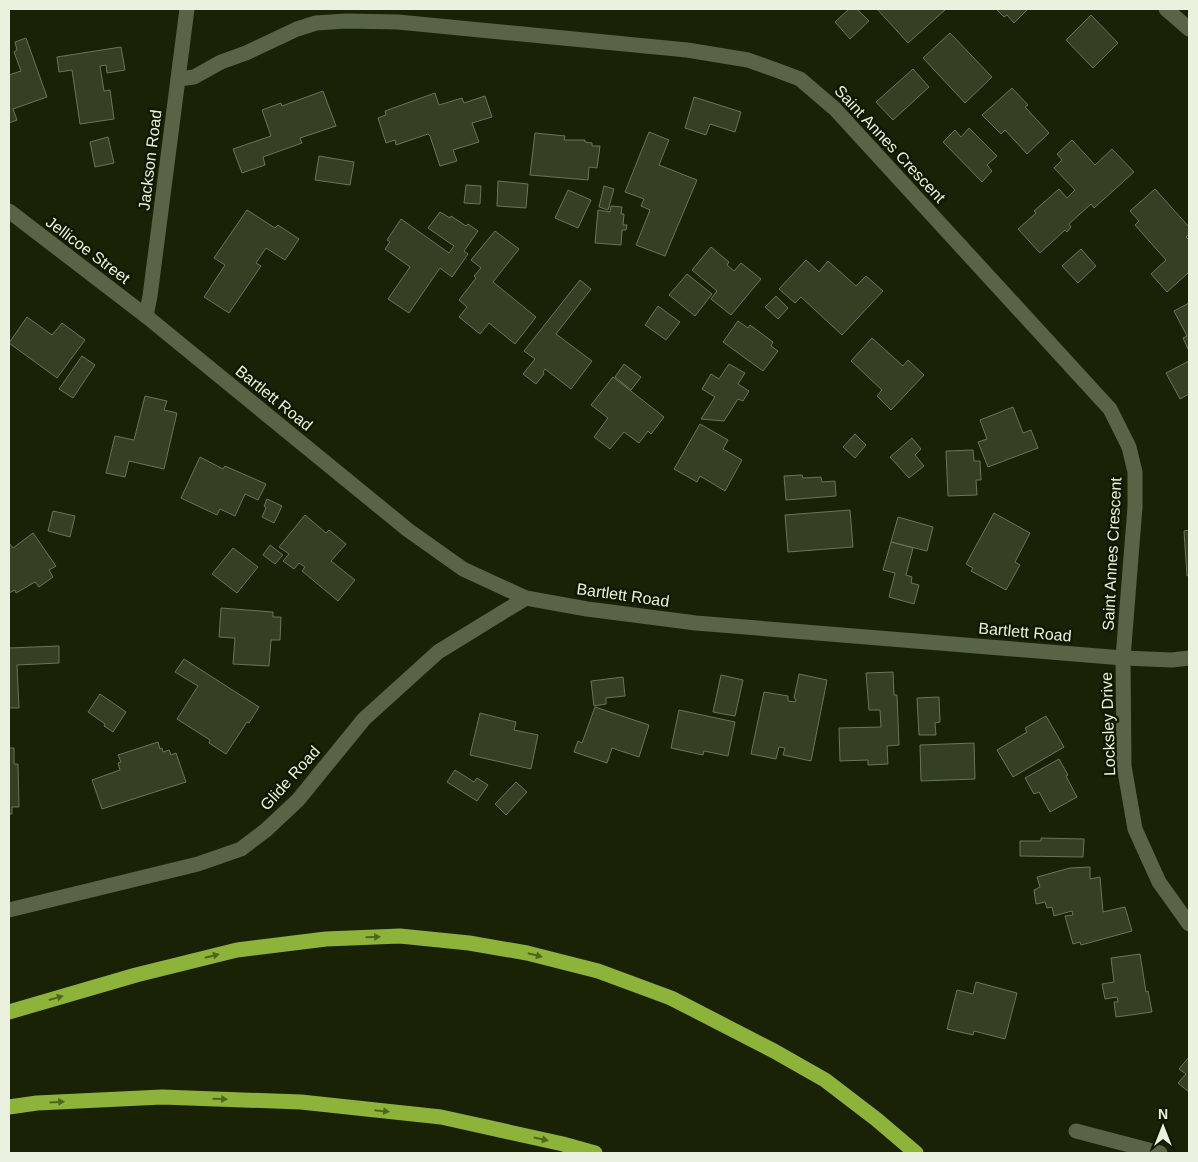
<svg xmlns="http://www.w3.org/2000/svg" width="1198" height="1162" viewBox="0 0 1198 1162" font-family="Arial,sans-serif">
	<rect width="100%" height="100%" fill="#192205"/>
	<g fill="#354022" stroke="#6a7556">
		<polygon points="849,9 857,9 869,21 850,39 835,22"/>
		<polygon points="877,9 946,9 908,43"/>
		<polygon points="996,9 1028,9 1014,23 1007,15 1004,17"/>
		<polygon points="1091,15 1118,43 1093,68 1066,40"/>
		<polygon points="950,33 992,77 965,103 923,58"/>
		<polygon points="26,38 47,97 13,109 17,120 9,123 9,75 21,71 14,52 17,50 15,42"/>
		<polygon points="121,47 125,70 107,73 106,65 100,66 104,91 110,90 114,119 80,124 72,70 59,72 57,57"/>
		<polygon points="913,69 929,87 893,120 876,102"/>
		<polygon points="1012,88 1028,105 1025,107 1049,133 1027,154 1005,130 1001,134 982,115"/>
		<polygon points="323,91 336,126 300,138 302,143 263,157 265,165 242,173 233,149 271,136 262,110 281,103 282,106"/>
		<polygon points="435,93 439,105 462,98 464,103 485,96 492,117 472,123 479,142 453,150 457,161 440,166 430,136 428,134 396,145 395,140 386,143 378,118 386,115 385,111"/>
		<polygon points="694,97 741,112 735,132 710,124 706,135 685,128"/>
		<polygon points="969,128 997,156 987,165 992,171 982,182 943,142 955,130 961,137"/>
		<polygon points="649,132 669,140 659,165 697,180 665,256 636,245 650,210 641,206 644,199 625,192"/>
		<polygon points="535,133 565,136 564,140 585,140 585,142 592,143 592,146 600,146 597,168 589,167 588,180 530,175"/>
		<polygon points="108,137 114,163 95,167 90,142"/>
		<polygon points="1072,140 1095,165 1112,149 1134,172 1094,208 1091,204 1069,224 1071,227 1067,232 1065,230 1040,253 1018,229 1036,213 1034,211 1059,189 1067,198 1075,190 1054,168 1062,160 1057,154"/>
		<polygon points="319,156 354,162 350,185 315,180"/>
		<polygon points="498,181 528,184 526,208 497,206"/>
		<polygon points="466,185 481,186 480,204 464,203"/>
		<polygon points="604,186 614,189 608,210 599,207"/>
		<polygon points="1155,189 1189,227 1189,234 1186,237 1189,240 1189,272 1167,292 1151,274 1166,260 1135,225 1139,221 1130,211"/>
		<polygon points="568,190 591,200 578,228 555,218"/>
		<polygon points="611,206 622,207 621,214 624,214 623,225 627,225 626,230 622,230 621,245 595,243 598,210 610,212"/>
		<polygon points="247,210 275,228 278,225 299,239 285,260 266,248 256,263 261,266 229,313 204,297 225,265 214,258"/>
		<polygon points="440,212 450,218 451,216 466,226 468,224 478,231 464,251 468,254 452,277 440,268 409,313 388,299 410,267 385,249 390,242 387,240 401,219 449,253 454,246 428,228"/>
		<polygon points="495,231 519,249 493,282 536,317 515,344 489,323 480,334 459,317 467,307 459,300 476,278 474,276 481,268 471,260"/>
		<polygon points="711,247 729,262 727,265 734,271 741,263 761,279 731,315 711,299 717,291 692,270"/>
		<polygon points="1081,249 1096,266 1078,283 1062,266"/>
		<polygon points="806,260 819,272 828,261 856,286 866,276 883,291 842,335 801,297 795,303 779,289"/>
		<polygon points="687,274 712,294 695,316 669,295"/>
		<polygon points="580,280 591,289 556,334 592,361 571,389 545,369 543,372 544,374 536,384 523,374 535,359 524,351"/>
		<polygon points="776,296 788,308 778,319 765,307"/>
		<polygon points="1189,303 1189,351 1183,338 1187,336 1174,311"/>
		<polygon points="658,306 680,322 666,340 645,325"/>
		<polygon points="27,317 52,335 62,323 85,340 57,378 9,343"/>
		<polygon points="738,321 748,328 750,325 773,342 771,346 778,351 763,371 723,342"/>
		<polygon points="872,338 903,366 908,360 924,375 891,410 877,396 882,390 851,361"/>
		<polygon points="82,356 95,365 73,398 59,389"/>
		<polygon points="1189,361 1189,394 1180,399 1166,373"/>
		<polygon points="624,364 641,377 631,390 615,377"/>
		<polygon points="729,364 745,373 738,384 749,391 743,401 738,399 724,421 701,419 715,397 702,389 711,374 719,379"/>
		<polygon points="613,377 664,417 651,434 648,431 639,443 624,432 610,449 594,437 608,418 591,405"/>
		<polygon points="145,396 167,401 164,410 177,413 164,469 129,461 125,477 106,473 115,436 134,440"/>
		<polygon points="1013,407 1023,433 1031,430 1038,448 988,467 978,442 987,439 980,420"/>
		<polygon points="700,424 728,440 723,449 742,460 725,491 700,476 697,482 674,469"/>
		<polygon points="855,434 866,445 855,458 843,447"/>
		<polygon points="912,438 921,449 915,455 924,466 909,478 890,457"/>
		<polygon points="973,450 974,461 980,461 981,480 976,480 977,495 948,496 946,451"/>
		<polygon points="200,457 223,469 225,466 266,484 258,500 245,494 235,516 220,509 217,515 181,498"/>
		<polygon points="802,475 803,478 821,477 822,482 835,481 836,496 786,500 784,476"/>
		<polygon points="267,499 282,506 274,523 262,517 266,508 264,506"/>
		<polygon points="850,510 853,547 788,552 785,515"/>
		<polygon points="53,511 75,516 70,537 48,531"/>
		<polygon points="994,513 1030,533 1015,562 1020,565 1006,590 971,571 973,568 966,564"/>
		<polygon points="305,515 326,533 329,530 346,544 331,561 355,580 338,601 302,571 305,567 299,563 294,569 283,561 289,554 279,547"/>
		<polygon points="898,517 933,527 927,551 891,542"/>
		<polygon points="1189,530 1189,575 1187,576 1184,531"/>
		<polygon points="33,533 56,566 49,570 53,577 39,587 35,582 16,593 15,590 9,593 9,543 13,548"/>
		<polygon points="891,542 913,548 906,575 912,577 911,583 919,585 914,604 889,597 895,573 883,570"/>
		<polygon points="270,545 283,555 275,564 263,555"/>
		<polygon points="233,548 258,567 237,593 212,574"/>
		<polygon points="221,608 273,612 273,617 281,617 280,640 271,640 269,666 233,664 235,638 219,637"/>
		<polygon points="59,646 59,663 17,665 19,708 9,708 9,648"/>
		<polygon points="184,659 259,707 249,723 247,722 226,754 209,743 210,740 177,719 198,686 175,672"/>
		<polygon points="893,672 894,695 897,695 899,745 887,746 888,764 868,765 868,760 840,761 839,728 881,727 880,710 869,710 866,673"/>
		<polygon points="799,674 827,680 811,761 783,755 785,748 779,747 776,759 751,754 764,692 788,696 788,701 795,702 796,699 794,698"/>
		<polygon points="721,675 743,680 735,716 713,712"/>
		<polygon points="623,677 625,696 606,698 606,704 594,706 591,681"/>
		<polygon points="100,694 126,712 113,732 104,726 105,724 88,712"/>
		<polygon points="939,697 940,722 935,723 936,735 919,735 917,698"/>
		<polygon points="595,707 649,725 639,757 612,748 607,763 574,752 578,741 582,743"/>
		<polygon points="679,710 735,722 728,756 704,751 703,755 671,748"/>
		<polygon points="480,713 516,722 514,730 538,735 531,769 470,755"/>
		<polygon points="1046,716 1064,747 1013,777 997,750 1027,732 1025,728"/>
		<polygon points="158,742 160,749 162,748 163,752 169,750 171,755 176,753 186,782 102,809 92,780 120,770 118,763 121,762 118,755"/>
		<polygon points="974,743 975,779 921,781 920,745"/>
		<polygon points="9,748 14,748 14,764 18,764 19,807 12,807 12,814 9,814"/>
		<polygon points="1059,759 1068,775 1066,776 1077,797 1050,812 1039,792 1034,794 1025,778"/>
		<polygon points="455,770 474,782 477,778 488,785 477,801 447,782"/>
		<polygon points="516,782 527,792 506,815 495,804"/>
		<polygon points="1041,838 1084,839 1083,857 1020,856 1020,841 1041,841"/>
		<polygon points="1090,867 1090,879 1100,877 1103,912 1125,907 1132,931 1081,945 1080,942 1073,944 1065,916 1073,915 1072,911 1054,916 1052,907 1047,908 1045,902 1036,904 1034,890 1040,887 1037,877 1070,868"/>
		<polygon points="1140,954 1146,992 1148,991 1152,1012 1116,1017 1114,1002 1118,1002 1117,997 1105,999 1102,984 1114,982 1111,958"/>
		<polygon points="976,982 1017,993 1005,1039 974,1031 973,1035 947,1029 957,990 973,994"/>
		<polygon points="1189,1057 1189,1092 1178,1083 1186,1074 1179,1069"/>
	</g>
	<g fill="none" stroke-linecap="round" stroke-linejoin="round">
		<g stroke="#586445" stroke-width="15">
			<polyline points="1166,9 1189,29"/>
			<polyline points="178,79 194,77 221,62 246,53 297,29 316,23 346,21 398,22 687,50 748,60 776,70 800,79 835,109 1110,409 1129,447 1135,472 1135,507 1123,658 1124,766 1135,829 1159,882 1189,924"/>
			<polyline points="9,211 146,316 408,530 463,569 526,598 587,609 696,623 1123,658 1172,660 1189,658"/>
			<polyline points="146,316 150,296 187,9"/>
			<polyline points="9,910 198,864 241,849 266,830 298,800 364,719 438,652 526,598"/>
			<polyline points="1076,1131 1160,1153"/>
		</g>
		<g stroke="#8eb33b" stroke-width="15">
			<polyline points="9,1012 136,975 237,950 326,939 400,936 469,943 527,953 598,971 671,998 774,1051 825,1080 876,1119 916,1153"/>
			<polyline points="9,1107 37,1103 162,1097 301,1102 441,1117 563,1144 595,1153"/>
		</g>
	</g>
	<defs><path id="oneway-solid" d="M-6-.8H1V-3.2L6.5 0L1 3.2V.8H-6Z" transform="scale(1.25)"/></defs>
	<g fill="#4f661e">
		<use href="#oneway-solid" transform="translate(373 937) rotate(-2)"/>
		<use href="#oneway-solid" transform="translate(535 955) rotate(14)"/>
		<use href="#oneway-solid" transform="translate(212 956) rotate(-14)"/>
		<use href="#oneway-solid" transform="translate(56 998) rotate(-16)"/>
		<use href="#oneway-solid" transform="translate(220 1099) rotate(2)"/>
		<use href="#oneway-solid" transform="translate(57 1102) rotate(-3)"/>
		<use href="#oneway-solid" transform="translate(382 1111) rotate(6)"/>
		<use href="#oneway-solid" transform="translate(541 1139) rotate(12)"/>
	</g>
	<g text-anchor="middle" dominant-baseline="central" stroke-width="5" stroke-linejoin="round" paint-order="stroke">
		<g font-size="16" fill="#eaf1df" stroke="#101800">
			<text transform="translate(890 144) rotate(47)">Saint Annes Crescent</text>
			<text transform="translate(150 160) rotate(-83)">Jackson Road</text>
			<text transform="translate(88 250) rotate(37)">Jellicoe Street</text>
			<text transform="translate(274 398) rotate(39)">Bartlett Road</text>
			<text transform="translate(1112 554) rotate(-87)">Saint Annes Crescent</text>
			<text transform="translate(623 595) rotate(8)">Bartlett Road</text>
			<text transform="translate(1025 632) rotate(5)">Bartlett Road</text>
			<text transform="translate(1108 724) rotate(-92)">Locksley Drive</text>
			<text transform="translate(290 778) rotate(-48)">Glide Road</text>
		</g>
	</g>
	<rect width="1198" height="1162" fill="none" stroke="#eaf1df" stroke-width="20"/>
	<g transform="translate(1163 1127)" stroke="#101800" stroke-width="4" paint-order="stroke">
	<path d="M0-4L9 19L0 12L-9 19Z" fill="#eaf1df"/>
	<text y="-8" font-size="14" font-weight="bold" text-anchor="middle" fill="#eaf1df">N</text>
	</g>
</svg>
